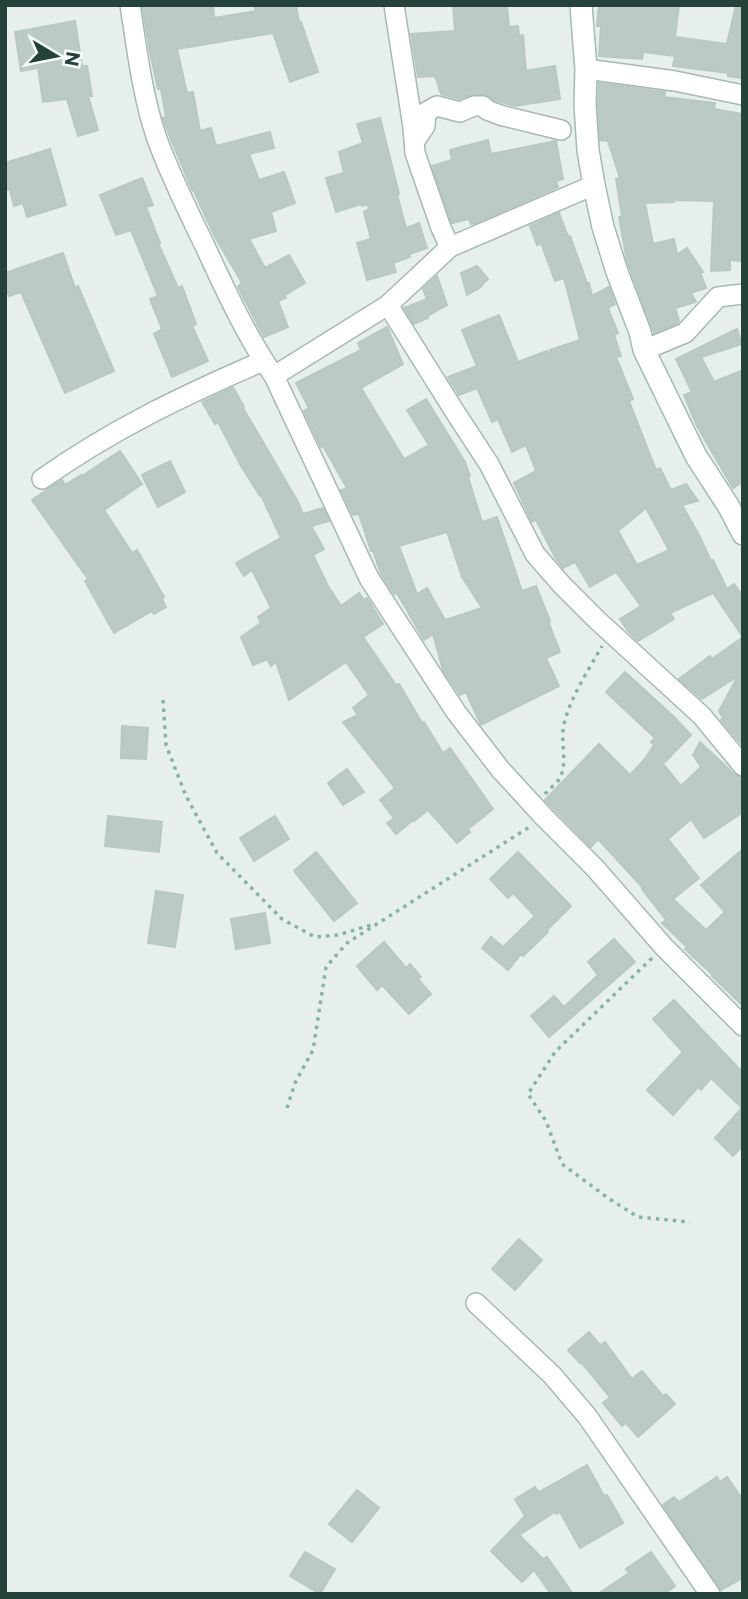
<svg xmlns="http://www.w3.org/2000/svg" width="748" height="1599" viewBox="0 0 748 1599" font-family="Commissioner,sans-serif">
	<rect width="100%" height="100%" fill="#e6efeb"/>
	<g fill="#bbcac4" stroke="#b8c9c2" stroke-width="2" fill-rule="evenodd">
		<polygon points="142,5 213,5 214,18 256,11 254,5 296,5 299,22 301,22 318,72 290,82 273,33 177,49 187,93 193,92 200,131 211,128 216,146 270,132 274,148 249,154 259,180 284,172 295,203 271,212 276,231 249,239 265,268 289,255 305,283 285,295 286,298 278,301 288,327 264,337 238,287 242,283 214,235 193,189 192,190 168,132 163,118 166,117 161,89 158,89 150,52"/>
		<polygon points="453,5 507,5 509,27 518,26 519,36 523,35 526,71 555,66 560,99 515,106 494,100 488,95 484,94 470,95 459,99 441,94 435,76 418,77 411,34 455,31"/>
		<polygon points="599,5 679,5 675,37 727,44 736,5 743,5 743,78 728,76 728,73 673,66 675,56 643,52 642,59 599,56 601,26 597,26"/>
		<polygon points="75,21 82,66 87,66 92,96 88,96 98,130 78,136 67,99 43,102 38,68 21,71 15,32"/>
		<polygon points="599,83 665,92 664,97 715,103 714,109 743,114 743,261 730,260 730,270 711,271 714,201 674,200 674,202 645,203 653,244 674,239 677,255 687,248 703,272 700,272 706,288 691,293 696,302 675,308 679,321 678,323 654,333 627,261 619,217 622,217 616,179 620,178 608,141 600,140 598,104"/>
		<polygon points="380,118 399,194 397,194 406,228 419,223 427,248 409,254 410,257 393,263 396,272 367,280 357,243 371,239 364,212 369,209 367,204 362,206 361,204 336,212 326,178 344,173 339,152 363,143 357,124"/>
		<polygon points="488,140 491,154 556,141 563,179 556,181 558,187 476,223 471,224 469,219 452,223 432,166 452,160 450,150"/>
		<polygon points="50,149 66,205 27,217 23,203 14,206 10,190 5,189 5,163"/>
		<polygon points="142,178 153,205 146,207 160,243 158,243 178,288 182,286 196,324 192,326 208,361 172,377 154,334 162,329 150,299 158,296 131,230 116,235 100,195"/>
		<path d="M559,213l9,24 2,-1 17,47h2l3,13 17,-9 6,17 -7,4 10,25 -4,2 7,21 -5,1 17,42 -4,2 27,69 4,-2 11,22 15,-6 12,17 -16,4 17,30 12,26 2,-1 14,29 7,-5 9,12v150l-22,-26 2,-2 -4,-7 19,-35 -36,23 -23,-20 31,-23 2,3 31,-22 -30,-44 -43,20 4,6 -36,22 -10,-10 -8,-12 21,-13 -25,-34 -26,15 -15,-25 -12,6 -7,-9 -20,-39 -4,2 -18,-39 22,-12 -10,-26 -14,7 -14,-33 -6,3 -15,-34 -18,7 -11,-18 29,-11 -15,-36 37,-15 19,47 29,-11 5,6 -2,-7 30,-10 -16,-62 -9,3 -14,-38 -4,2 -7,-19zM646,508l23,42 -32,15 -19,-34z"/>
		<polygon points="63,253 75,288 78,286 114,371 65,393 21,292 9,296 5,285 5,273"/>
		<polygon points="477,266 488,279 481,286 481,287 467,295 461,273"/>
		<polygon points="437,276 447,305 427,316 428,318 414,324 404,308 427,299 423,289"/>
		<path d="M387,327l16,37 -42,24 43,71 25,-14 -22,-35 19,-11 39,63 5,14 -2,1 14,45 15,-5 25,74 14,-5 14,35h-2l12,31 -14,6 13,28 -78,39 -15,-33 -6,3 -17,-25 -10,-36 -9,6 -27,-47 -3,1 -13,-20 -8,-23h-2l-12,-37 -6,1 -12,-25 6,-2 -24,-42 -2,1 -17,-36 5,-3 -13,-25 65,-33 -3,-7zM447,532l15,45 20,31 -37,12 -18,-32 -10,6 -18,-48z"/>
		<polygon points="737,329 742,344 701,357 714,382 743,370 743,482 733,488 697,426 684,395 692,392 676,359"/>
		<polygon points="233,387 244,407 243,408 298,502 303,514 323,508 329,521 311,526 324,549 313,555 328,586 341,606 359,593 364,600 367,598 383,624 363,637 396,685 399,684 422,723 424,722 443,753 450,748 493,809 468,829 470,832 457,843 428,810 414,821 413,820 396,834 387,823 394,818 380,800 395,788 343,722 358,715 353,708 369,695 346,662 289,700 276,662 271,666 267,659 253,665 241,637 261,623 258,617 271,608 252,570 244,576 236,563 281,538 261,495 260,496 240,464 218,422 215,424 202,402"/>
		<polygon points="120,451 142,484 104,510 132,553 137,550 164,597 162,599 166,607 154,614 152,611 114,633 85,581 88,579 32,500 62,480 65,485 81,475 82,476"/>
		<polygon points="170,461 185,492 158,507 142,475"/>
		<polygon points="625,672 674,717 691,735 663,764 681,786 701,767 693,755 700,742 734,774 743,778 743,812 704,838 691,819 668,839 699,878 673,899 706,930 725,912 701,885 743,849 743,1006 712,976 713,975 685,949 687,947 662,923 666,920 642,889 643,888 598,839 591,847 545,800 599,744 630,775 644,760 654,745 651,742 655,738 606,692"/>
		<polygon points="122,726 148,728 146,759 121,758"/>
		<polygon points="347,769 364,792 343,805 328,783"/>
		<polygon points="108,816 162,822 159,852 105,846"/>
		<polygon points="275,816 289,839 254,861 240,838"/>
		<polygon points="316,852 357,903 334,921 294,871"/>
		<polygon points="518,852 571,906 547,930 548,932 523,956 521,954 508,970 482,948 491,937 503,947 535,916 513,893 508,898 490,879"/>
		<polygon points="156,891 183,895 175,947 148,943"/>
		<polygon points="265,913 270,943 236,949 231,919"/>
		<polygon points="614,939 635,962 549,1037 531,1016 554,996 564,1007 598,975 588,962"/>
		<polygon points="384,942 406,968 410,964 421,977 418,979 431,994 409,1014 382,985 377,990 357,966"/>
		<polygon points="674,1000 743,1073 743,1145 733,1156 715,1138 742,1108 711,1078 701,1090 698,1087 673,1115 647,1090 683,1052 653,1019"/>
		<polygon points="519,1239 542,1260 515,1290 492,1269"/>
		<polygon points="589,1332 600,1345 605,1342 632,1379 642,1371 663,1396 666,1394 675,1404 638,1437 626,1423 622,1426 603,1403 610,1397 581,1362 580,1363 568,1350"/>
		<polygon points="587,1465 604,1496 607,1495 623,1523 580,1548 560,1512 556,1514 555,1512 519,1535 543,1559 547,1557 573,1594 551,1594 534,1570 522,1582 491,1551 525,1516 515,1499 535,1487 539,1492"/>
		<polygon points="717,1477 720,1482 727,1477 743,1500 743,1578 721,1590 663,1505 674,1497 679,1502"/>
		<polygon points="357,1490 379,1508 352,1542 329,1524"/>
		<polygon points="305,1552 335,1569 320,1594 290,1576"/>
		<polygon points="651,1552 675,1586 664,1594 598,1594 629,1573 626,1569"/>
	</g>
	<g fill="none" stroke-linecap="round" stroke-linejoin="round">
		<g stroke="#a8b8b2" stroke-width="22">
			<g id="street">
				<path d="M130,5c7,44 12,89 26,131 13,37 31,73 48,108 21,45 42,92 70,132l95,202 87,134 44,57 44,48 51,51 69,79 79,79"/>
				<polyline points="394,5 413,127 415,153 441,228 450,247"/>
				<polyline points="586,69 675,81 743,95"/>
				<polyline points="415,141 425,126 426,112 437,106 460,112 474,106 483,106 487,110 500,115 561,130"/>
				<polyline points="388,305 455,412 489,464 535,554 562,585 597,620 702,716 743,766"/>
				<polyline points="644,350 685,333 718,297 743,294"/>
				<polyline points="274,376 388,305 450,247 594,185"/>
				<path d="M42,479c71,-50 142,-84 221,-118"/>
				<polyline points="476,1303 552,1375 587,1416 710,1594"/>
			</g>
		</g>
		<g stroke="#a4bbb3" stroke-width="24">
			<polyline id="secondary" points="581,5 586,69 585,104 588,150 594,185 603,227 617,272 640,332 644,350 696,456 729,507 743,534"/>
		</g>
		<g stroke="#86b3a5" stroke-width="3.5" stroke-dasharray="3.5 5" stroke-linecap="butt">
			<polyline points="163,700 166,745 186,796 217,853 282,919 315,937 338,935 374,924"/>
			<path d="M545,794c4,-5 12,-11 15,-16 8,-16 0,-36 4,-54 7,-28 24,-53 38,-78"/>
			<polyline points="652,958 555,1052 528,1094 546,1121 562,1164 608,1198 638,1217 690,1222"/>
			<polyline points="287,1108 295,1083 313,1050 326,967 347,943 531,826"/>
		</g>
		<use href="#street" stroke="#fff" stroke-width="19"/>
		<use href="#secondary" stroke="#fff" stroke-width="21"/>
	</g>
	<rect width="748" height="1599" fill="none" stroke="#24423a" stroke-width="14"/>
	<g transform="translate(56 56) rotate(100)" stroke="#f7fbf9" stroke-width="5" paint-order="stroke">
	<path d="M0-5L12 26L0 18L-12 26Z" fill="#24423a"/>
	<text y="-10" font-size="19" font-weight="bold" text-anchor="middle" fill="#24423a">N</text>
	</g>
</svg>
